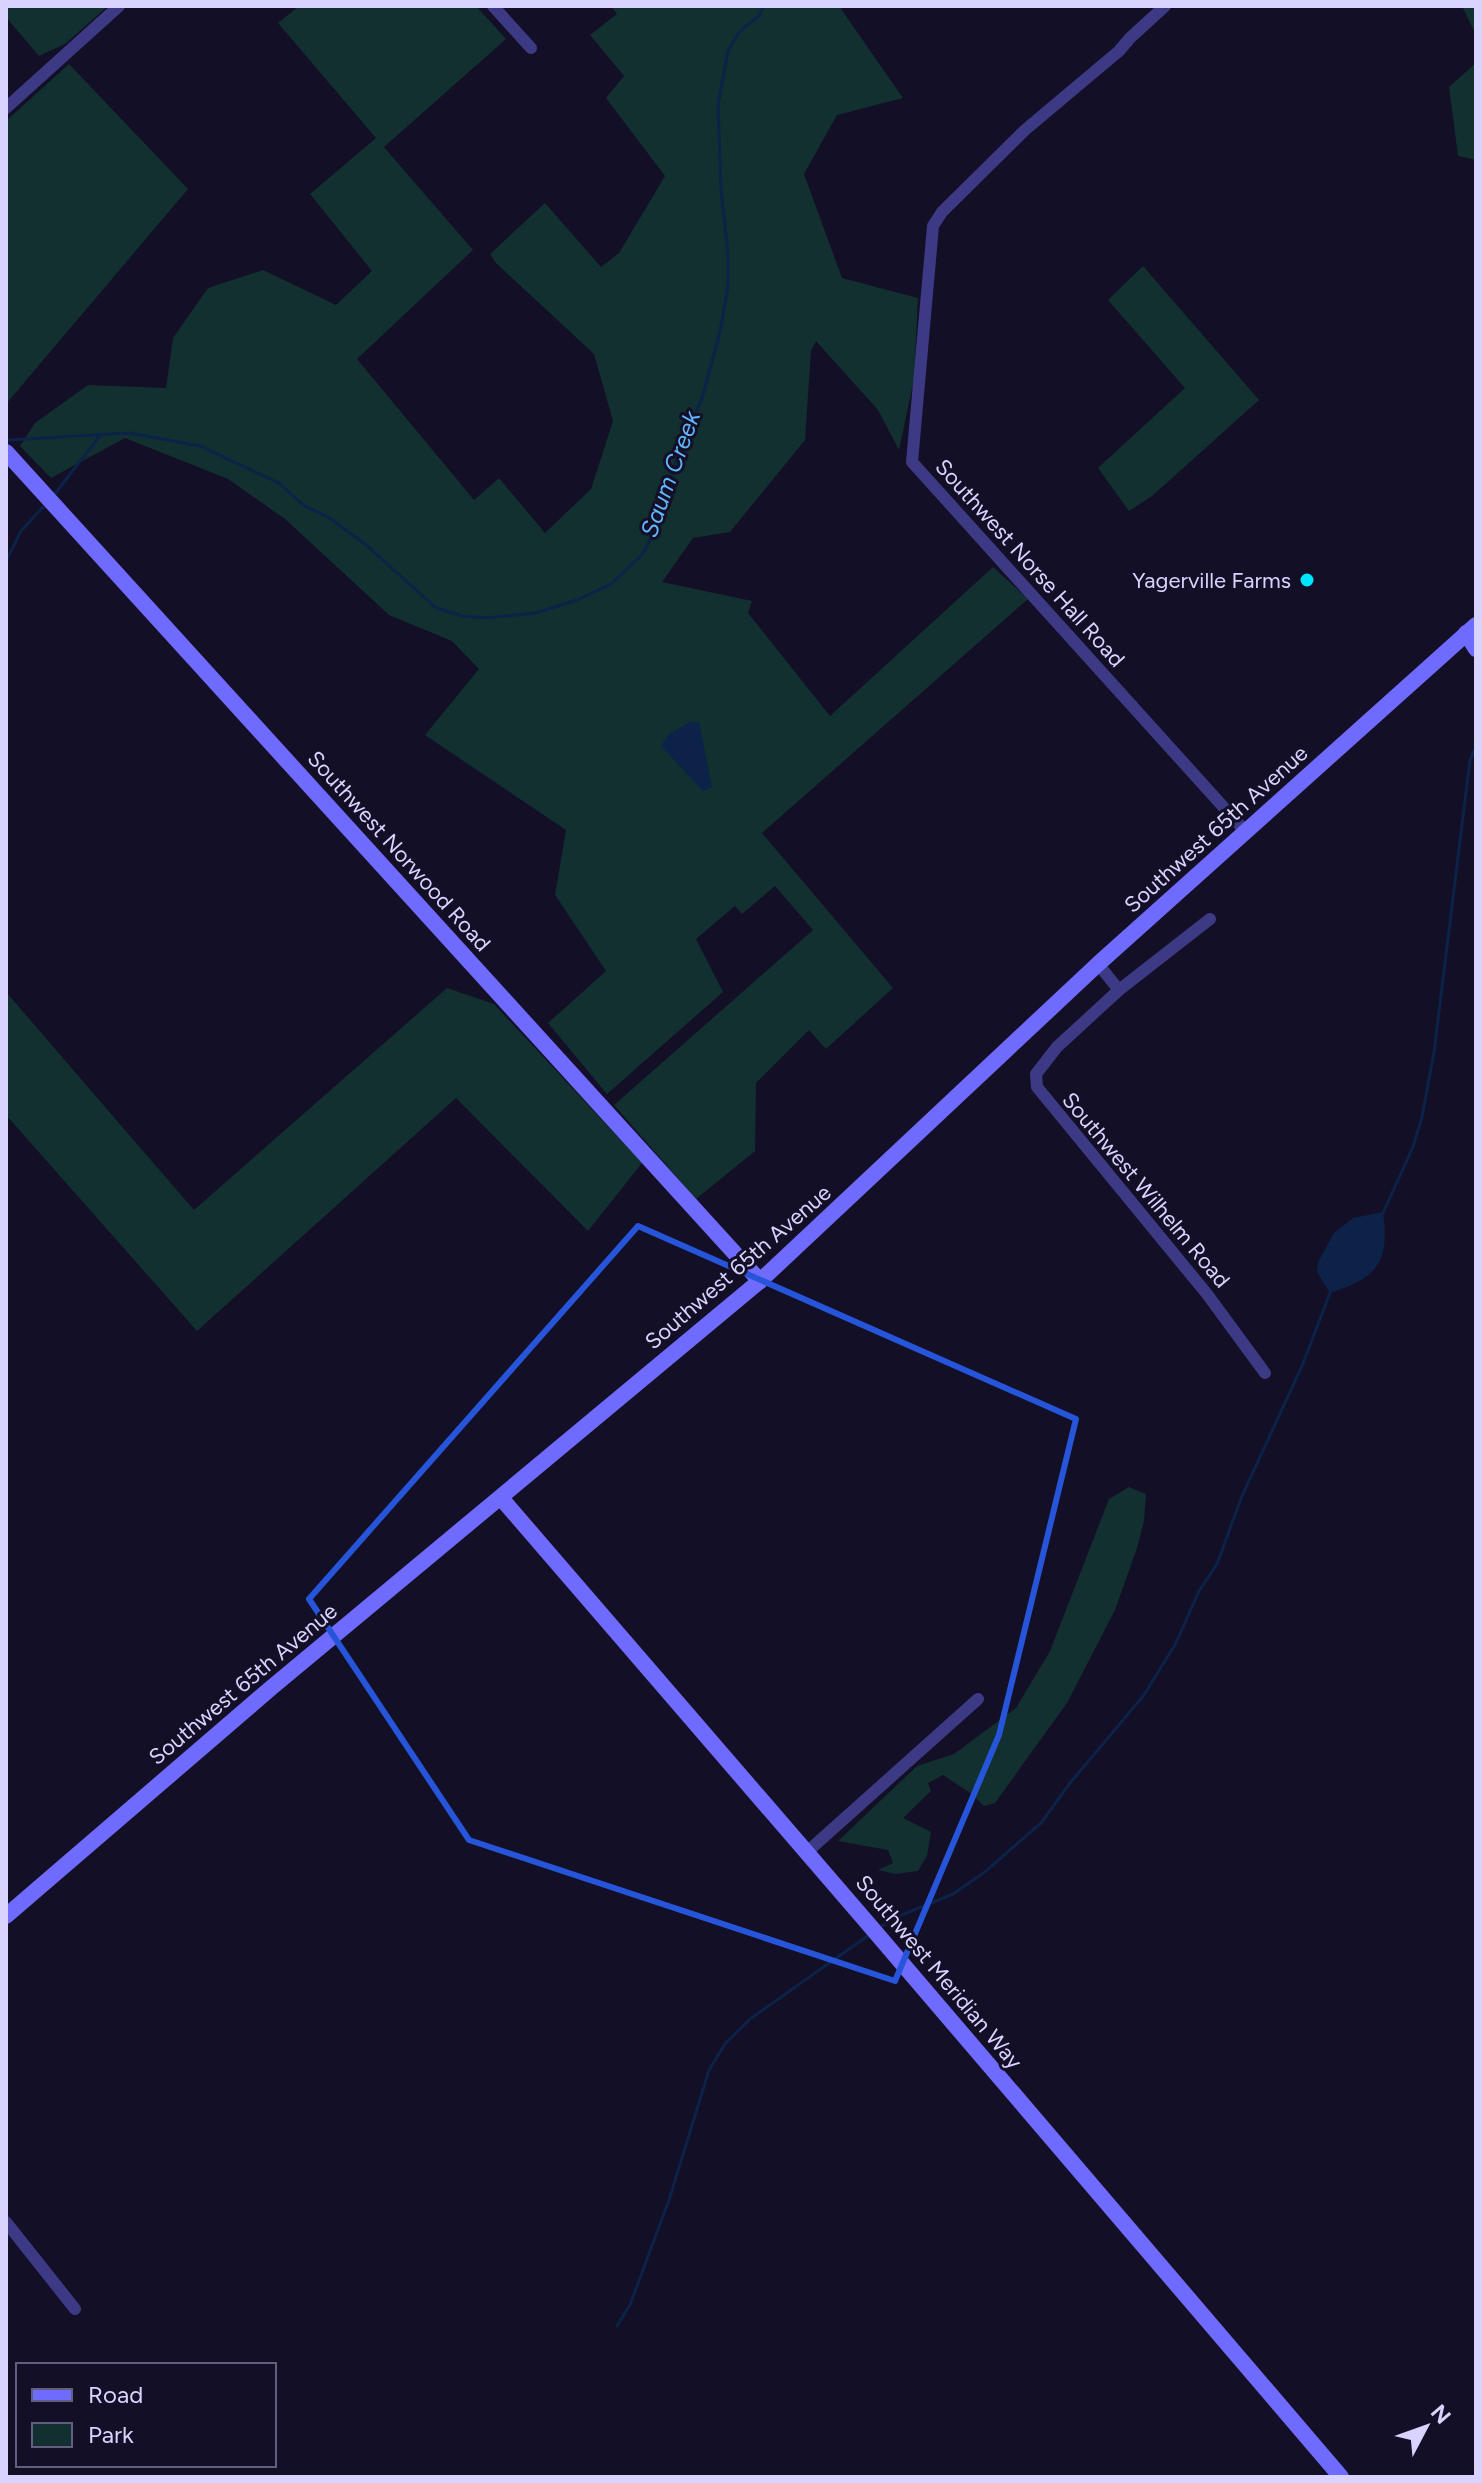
<svg xmlns="http://www.w3.org/2000/svg" width="1482" height="2483" viewBox="0 0 1482 2483" font-family="Figtree,sans-serif">
	<rect width="100%" height="100%" fill="#130f26"/>
	<g fill="#12302f">
		<polygon points="6,6 108,6 65,44 39,56 6,17"/>
		<polygon points="299,6 476,6 506,39 384,147 473,250 357,359 474,500 499,478 545,533 591,489 613,421 594,354 496,263 490,254 545,203 601,267 619,253 665,176 606,98 624,76 590,35 617,14 611,6 839,6 903,98 837,115 804,174 842,278 918,298 914,379 899,450 878,410 816,341 811,351 805,440 730,532 693,538 662,582 752,601 748,613 830,716 993,567 1028,599 762,833 893,988 826,1049 809,1030 756,1083 755,1151 696,1199 614,1105 813,930 775,886 742,914 735,906 696,939 723,992 607,1094 548,1023 606,971 555,895 566,830 425,735 479,669 452,641 389,615 285,519 228,479 125,438 51,478 20,446 35,423 88,385 166,388 173,338 208,288 263,270 336,305 372,271 310,194 376,138 278,23"/>
		<polygon points="1462,6 1476,6 1476,160 1458,156 1449,87 1475,64 1474,31"/>
		<polygon points="69,64 188,189 6,404 6,121"/>
		<polygon points="1143,266 1259,400 1152,496 1129,511 1098,468 1185,388 1108,300"/>
		<polygon points="447,988 494,1004 642,1163 588,1231 456,1098 197,1331 6,1115 6,992 194,1210"/>
		<polygon points="1129,1487 1146,1494 1144,1521 1137,1548 1115,1610 1067,1703 995,1803 984,1806 973,1795 943,1775 928,1783 931,1791 903,1818 931,1832 927,1856 918,1871 896,1874 878,1870 893,1863 888,1850 838,1841 917,1766 954,1754 1016,1708 1050,1651 1109,1499"/>
	</g>
	<g fill="#0c2248">
		<polygon points="690,722 699,722 712,787 703,791 661,746 669,734"/>
		<path d="M1383,1212c7,49 -5,66 -53,81l-13,-21 1,-10 16,-29 19,-15z"/>
	</g>
	<g fill="none" stroke-linecap="round" stroke-linejoin="round">
		<g stroke="#0c2248" stroke-width="3">
			<polyline points="8,440 130,433 200,446 279,483 303,505 328,517 365,544 436,608 462,616 485,618 535,613 577,600 611,584 642,555 650,540 676,462 703,395 720,332 728,286 728,253 721,189 718,105 728,51 739,32 759,16 764,6"/>
			<polyline points="54,495 101,434"/>
			<polyline points="6,561 21,531 43,507"/>
			<polyline points="1383,1213 1413,1147 1422,1117 1434,1052 1470,760 1476,747"/>
			<polyline points="878,1929 892,1919 953,1894 986,1871 1041,1823 1070,1783 1144,1695 1176,1643 1199,1591 1217,1564 1242,1496 1302,1366 1330,1293"/>
			<polyline points="617,2326 630,2305 669,2200 709,2070 725,2044 750,2019 869,1935"/>
		</g>
		<g stroke="#3d3a85" stroke-width="12">
			<polyline points="493,6 531,48"/>
			<polyline points="1165,6 1130,38 1119,51 1025,130 942,212 933,226 912,462 1246,832"/>
			<polyline points="6,108 119,6"/>
			<polyline points="1210,919 1119,990 1057,1047 1036,1074 1037,1087 1207,1294 1265,1373"/>
			<polyline points="1098,964 1119,990"/>
			<polyline points="807,1852 978,1699"/>
			<polyline points="6,2222 75,2309"/>
		</g>
		<g stroke="#6f6bff" stroke-width="16">
			<polyline points="6,452 760,1281"/>
			<polyline points="1466,633 1476,649"/>
			<polyline points="501,1498 871,1927 1341,2477"/>
			<polyline points="6,1916 271,1688 760,1281 1098,964 1476,625"/>
		</g>
	</g>
	<path fill="none" stroke="#2655da" stroke-width="6" stroke-linejoin="round" d="M638,1226l438,193 -77,316 -104,246 -426,-141 -160,-241z"/>
	<circle fill="#00e5ff" stroke="#130f26" stroke-width="3" cx="1307" cy="580" r="8"/>
	<g text-anchor="middle" dominant-baseline="central" stroke-width="6" stroke-linejoin="round" paint-order="stroke">
		<g font-size="22" fill="#d9d4ff" stroke="#130f26">
			<text transform="translate(1030 563) rotate(48)">Southwest Norse Hall Road</text>
			<text transform="translate(1216 829) rotate(-42)">Southwest 65th Avenue</text>
			<text transform="translate(399 851) rotate(48)">Southwest Norwood Road</text>
			<text transform="translate(1146 1190) rotate(50)">Southwest Wilhelm Road</text>
			<text transform="translate(738 1267) rotate(-41)">Southwest 65th Avenue</text>
			<text transform="translate(243 1684) rotate(-40)">Southwest 65th Avenue</text>
			<text transform="translate(939 1972) rotate(50)">Southwest Meridian Way</text>
		</g>
		<g font-size="22" fill="#d9d4ff" stroke="#130f26" text-anchor="end">
			<text x="1291" y="580">Yagerville Farms</text>
		</g>
		<g font-size="24" font-style="italic" fill="#62b6ff" stroke="#130f26">
			<text transform="translate(670 474) rotate(-70)">Saum Creek</text>
		</g>
	</g>
	<rect width="1482" height="2483" fill="none" stroke="#d9d4ff" stroke-width="16"/>
	<rect x="16" y="2363" width="260" height="104" fill="#130f26" stroke="#625e7d" stroke-width="2"/>
	<rect x="32" y="2389" width="40" height="12" fill="#6f6bff" stroke="#625e7d" stroke-width="2"/>
	<text x="88" y="2403" font-size="24" fill="#d9d4ff">Road</text>
	<rect x="32" y="2423" width="40" height="24" fill="#12302f" stroke="#625e7d" stroke-width="2"/>
	<text x="88" y="2443" font-size="24" fill="#d9d4ff">Park</text>
	<g transform="translate(1426 2427) rotate(49)" stroke="#130f26" stroke-width="6" paint-order="stroke">
	<path d="M0-6L14 30L0 20L-14 30Z" fill="#d9d4ff"/>
	<text y="-12" font-size="22" font-weight="bold" text-anchor="middle" fill="#d9d4ff">N</text>
	</g>
</svg>
